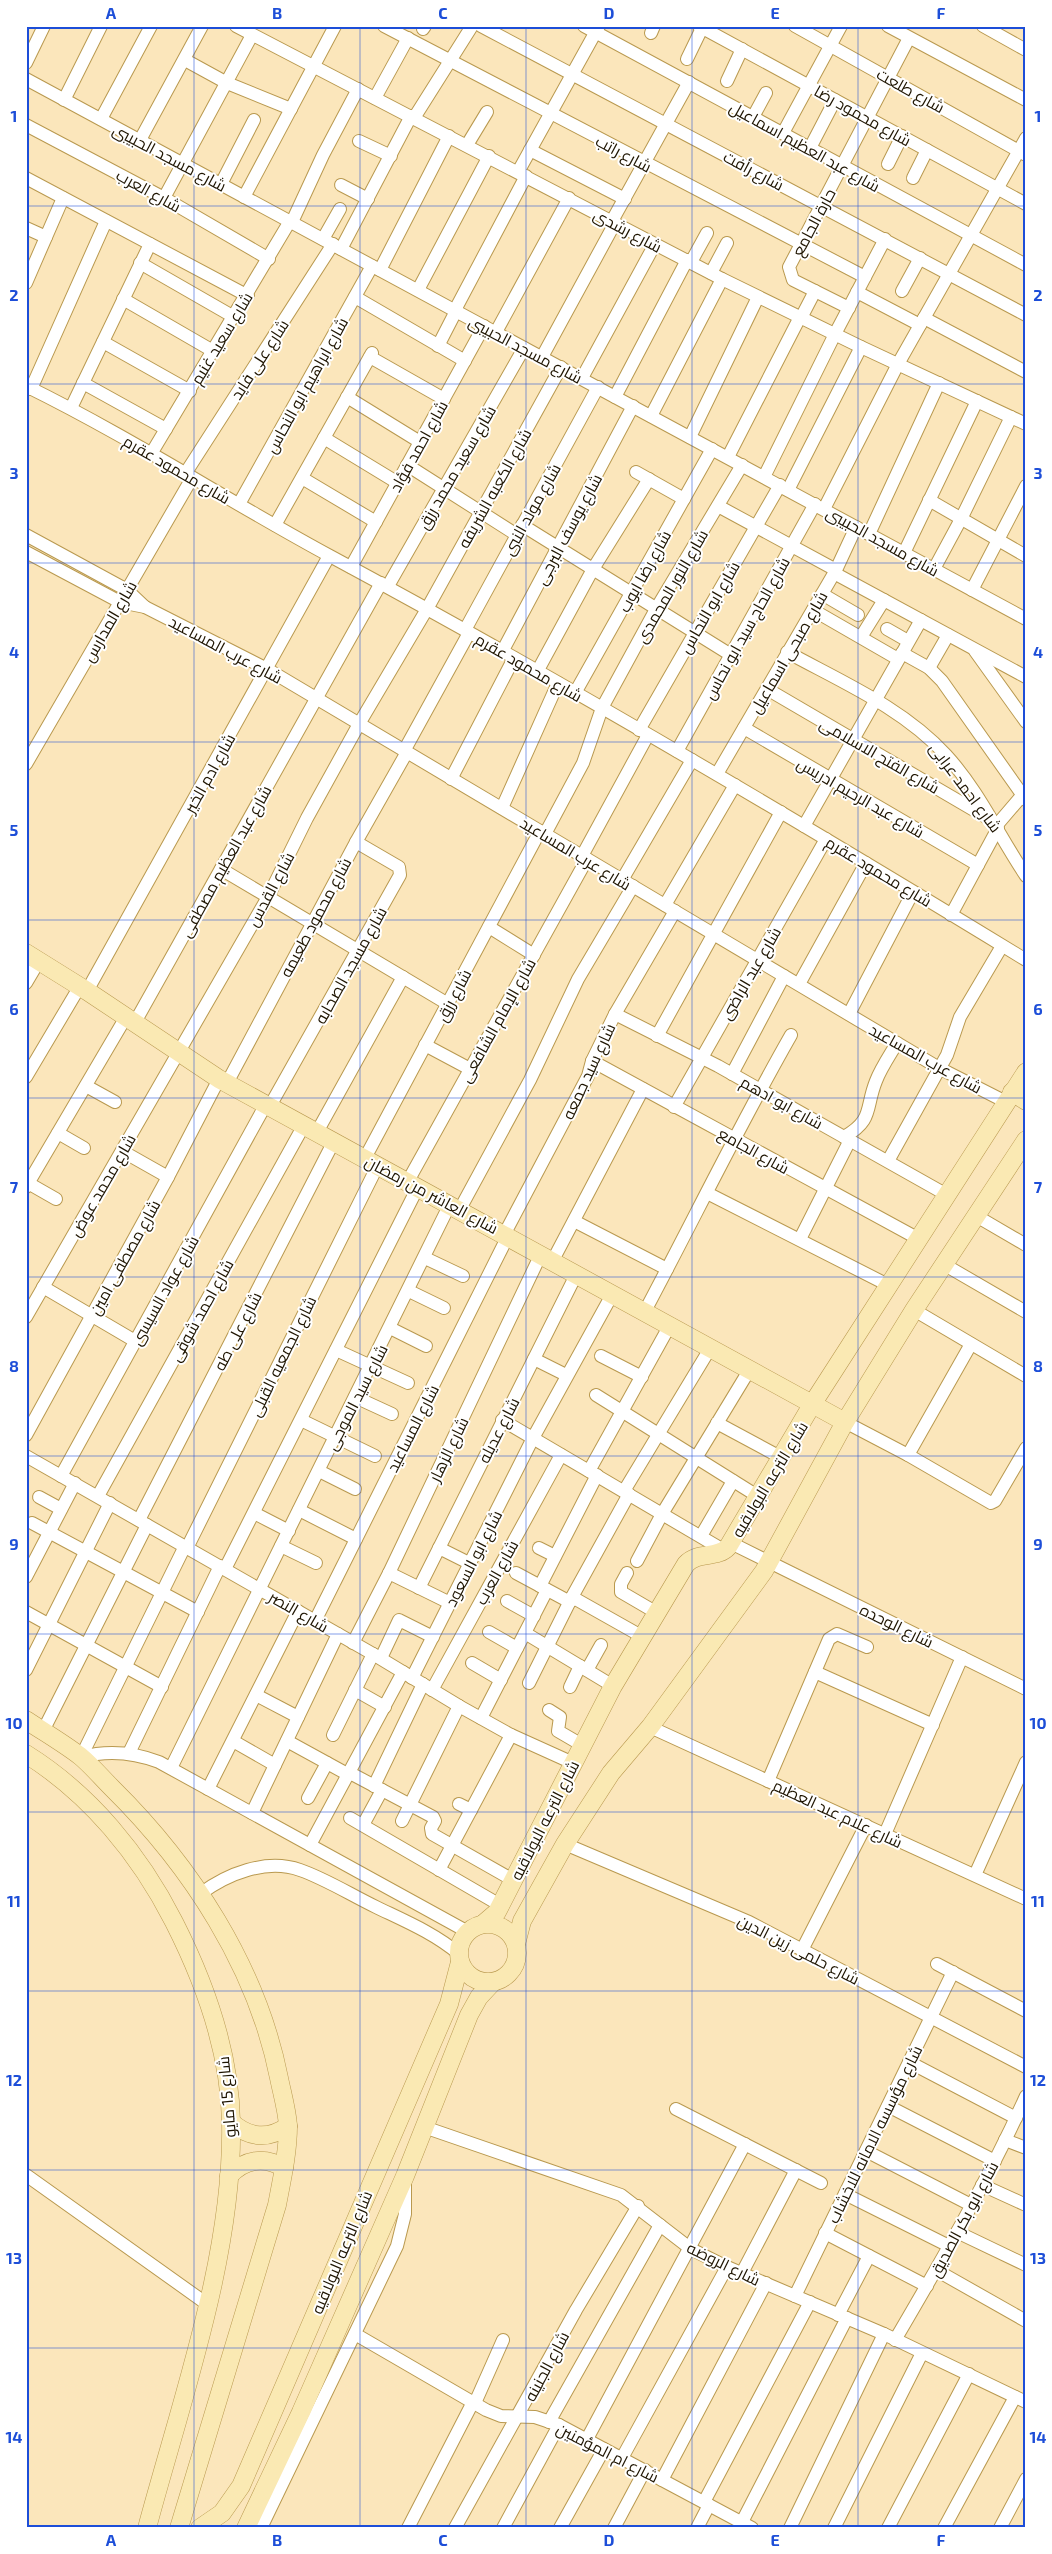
<svg xmlns="http://www.w3.org/2000/svg" width="1052" height="2554" viewBox="0 0 1052 2554" font-family="'Exo 2',Cairo,sans-serif">
	<rect width="100%" height="100%" fill="#fbe6bb"/>
	<g fill="none" stroke-linecap="round" stroke-linejoin="round">
		<g stroke="#b9994f" stroke-width="14">
			<g id="street">
				<polyline points="236,26 722,279 861,347 1026,424"/>
				<polyline points="384,26 865,277"/>
				<polyline points="481,26 1026,315"/>
				<polyline points="584,26 1026,265"/>
				<polyline points="699,26 1026,204"/>
				<polyline points="795,26 1026,155"/>
				<polyline points="888,26 1026,100"/>
				<polyline points="983,26 1026,50"/>
				<polyline points="423,29 425,26"/>
				<polyline points="651,33 654,26"/>
				<polyline points="687,59 703,26"/>
				<polyline points="185,60 227,83 291,109"/>
				<polyline points="26,63 44,26"/>
				<polyline points="26,79 1026,619"/>
				<polyline points="727,81 742,49"/>
				<polyline points="375,98 408,38"/>
				<polyline points="64,100 101,26"/>
				<polyline points="753,117 766,93"/>
				<polyline points="414,118 472,26"/>
				<polyline points="101,119 151,26"/>
				<polyline points="26,125 164,198 269,259"/>
				<polyline points="783,133 841,26"/>
				<polyline points="140,140 202,26"/>
				<polyline points="359,141 391,156"/>
				<polyline points="467,145 487,112"/>
				<polyline points="810,148 835,100"/>
				<polyline points="530,150 625,199"/>
				<polyline points="888,164 902,136"/>
				<polyline points="518,172 599,26"/>
				<polyline points="26,178 248,296"/>
				<polyline points="913,178 927,150"/>
				<polyline points="221,184 254,120"/>
				<polyline points="341,185 368,199"/>
				<polyline points="244,197 335,26"/>
				<polyline points="164,198 252,35"/>
				<polyline points="612,221 689,82"/>
				<polyline points="292,222 323,155 358,89"/>
				<polyline points="26,228 46,237"/>
				<polyline points="323,239 340,209"/>
				<polyline points="341,249 411,116"/>
				<polyline points="691,262 707,233"/>
				<polyline points="140,263 234,317"/>
				<polyline points="380,270 449,136"/>
				<polyline points="711,273 727,243"/>
				<polyline points="26,283 63,198"/>
				<polyline points="418,290 489,156"/>
				<polyline points="902,291 920,258"/>
				<polyline points="857,292 920,325"/>
				<polyline points="355,297 465,361"/>
				<polyline points="123,299 213,351"/>
				<polyline points="849,308 793,280 789,267 909,38"/>
				<polyline points="455,310 526,176"/>
				<polyline points="801,318 815,291"/>
				<polyline points="924,318 1026,372"/>
				<polyline points="496,332 569,198"/>
				<polyline points="103,342 190,391"/>
				<polyline points="438,346 456,311"/>
				<polyline points="370,357 444,399"/>
				<polyline points="542,357 615,223"/>
				<polyline points="582,378 655,244"/>
				<polyline points="83,383 166,429"/>
				<path d="M26,386c104,51 202,115 304,170 236,127 467,264 696,404"/>
				<polyline points="31,389 106,221"/>
				<polyline points="347,397 420,442"/>
				<polyline points="615,397 687,260"/>
				<polyline points="71,408 150,244"/>
				<polyline points="651,416 722,279"/>
				<polyline points="690,437 758,297"/>
				<polyline points="324,438 398,483"/>
				<polyline points="151,454 290,221"/>
				<polyline points="728,457 800,317"/>
				<polyline points="407,465 517,535"/>
				<polyline points="636,472 684,499"/>
				<polyline points="185,474 333,244"/>
				<polyline points="764,477 835,334 885,239"/>
				<polyline points="302,478 376,522"/>
				<polyline points="788,490 861,347"/>
				<polyline points="929,500 1026,556"/>
				<polyline points="239,504 372,266"/>
				<polyline points="718,506 836,570"/>
				<polyline points="824,509 898,364 1026,138"/>
				<polyline points="275,525 372,353"/>
				<polyline points="522,525 731,655"/>
				<polyline points="869,534 939,383"/>
				<polyline points="26,535 127,590 145,607"/>
				<polyline points="26,552 120,602 145,607 267,669 939,1068 1006,1102"/>
				<polyline points="904,553 977,401"/>
				<polyline points="351,567 484,326"/>
				<polyline points="934,569 961,519 1011,417"/>
				<polyline points="834,573 1026,677"/>
				<polyline points="388,586 524,348"/>
				<polyline points="972,590 1026,486"/>
				<polyline points="822,594 858,615"/>
				<polyline points="813,610 898,659"/>
				<polyline points="887,629 908,641"/>
				<polyline points="465,630 598,387"/>
				<polyline points="861,637 884,600"/>
				<polyline points="975,651 1026,722"/>
				<polyline points="502,652 633,406"/>
				<path d="M787,652c55,30 116,56 159,103 33,36 53,81 80,121"/>
				<polyline points="902,653 929,668 942,681 1026,800"/>
				<polyline points="929,668 948,635"/>
				<polyline points="537,672 593,569 649,479"/>
				<polyline points="767,689 991,820"/>
				<polyline points="575,693 712,449"/>
				<polyline points="744,728 978,865"/>
				<polyline points="639,730 780,485"/>
				<polyline points="404,751 469,633"/>
				<polyline points="677,751 815,504"/>
				<polyline points="26,764 192,478"/>
				<polyline points="717,774 836,570 856,527"/>
				<polyline points="451,779 514,658"/>
				<polyline points="502,808 558,683"/>
				<polyline points="804,826 921,620"/>
				<polyline points="996,826 1026,791"/>
				<polyline points="545,834 583,763 602,708 656,609 742,465"/>
				<polyline points="582,856 648,735"/>
				<polyline points="221,869 448,1004"/>
				<polyline points="622,880 692,760"/>
				<polyline points="665,905 735,785"/>
				<polyline points="951,915 998,828"/>
				<polyline points="489,927 534,955"/>
				<polyline points="26,983 39,961"/>
				<polyline points="799,984 866,863"/>
				<polyline points="87,991 329,556"/>
				<polyline points="615,1014 718,1066 947,1195"/>
				<polyline points="849,1014 913,892"/>
				<polyline points="134,1024 381,583"/>
				<polyline points="657,1036 781,812"/>
				<polyline points="425,1045 470,1069"/>
				<polyline points="592,1061 917,1238"/>
				<polyline points="732,1074 784,976"/>
				<polyline points="26,1077 80,986"/>
				<polyline points="227,1083 356,842 407,752"/>
				<polyline points="86,1086 115,1102"/>
				<polyline points="270,1106 400,875 399,867 356,842"/>
				<polyline points="674,1107 826,839"/>
				<polyline points="317,1132 403,977"/>
				<polyline points="58,1133 84,1148"/>
				<path d="M844,1137c30,-17 21,-29 32,-56 5,-13 14,-26 21,-38"/>
				<polyline points="122,1151 168,1177"/>
				<polyline points="365,1158 540,831"/>
				<polyline points="888,1161 947,1055 960,1017 1002,946"/>
				<polyline points="408,1181 587,859"/>
				<polyline points="28,1183 56,1199"/>
				<polyline points="26,1187 126,1017"/>
				<polyline points="707,1193 888,1285"/>
				<polyline points="460,1209 530,1080 578,979 633,886"/>
				<polyline points="978,1217 1026,1245"/>
				<polyline points="574,1221 667,1269"/>
				<polyline points="505,1233 588,1076 592,1061 615,1014 675,911"/>
				<polyline points="800,1239 850,1140"/>
				<polyline points="425,1258 463,1276"/>
				<polyline points="553,1260 643,1089"/>
				<polyline points="945,1265 1026,1312"/>
				<polyline points="43,1287 135,1341"/>
				<polyline points="409,1291 444,1308"/>
				<polyline points="914,1310 1026,1376"/>
				<path d="M645,1311c49,-92 94,-185 146,-276"/>
				<polyline points="26,1317 268,897 307,818 359,724 427,609 561,367"/>
				<polyline points="390,1328 426,1346"/>
				<polyline points="336,1350 408,1383"/>
				<polyline points="601,1356 642,1377"/>
				<polyline points="534,1359 566,1375"/>
				<polyline points="596,1395 759,1497"/>
				<polyline points="355,1397 392,1414"/>
				<polyline points="301,1420 375,1456"/>
				<polyline points="502,1420 725,1551"/>
				<polyline points="845,1422 908,1455 991,1503 995,1501 1026,1448"/>
				<polyline points="717,1423 782,1458"/>
				<polyline points="26,1435 168,1177 219,1079"/>
				<polyline points="908,1455 971,1344"/>
				<polyline points="26,1456 373,1654 459,1706 511,1735 573,1763"/>
				<polyline points="319,1471 355,1489"/>
				<polyline points="589,1471 670,1325"/>
				<polyline points="61,1476 266,1104"/>
				<polyline points="624,1491 711,1347"/>
				<polyline points="98,1496 304,1125"/>
				<polyline points="39,1497 61,1509"/>
				<polyline points="299,1510 356,1539"/>
				<polyline points="254,1513 289,1531"/>
				<polyline points="139,1520 334,1141"/>
				<polyline points="32,1523 198,1612"/>
				<polyline points="701,1536 733,1481"/>
				<polyline points="731,1543 1026,1689"/>
				<polyline points="281,1546 316,1563"/>
				<polyline points="187,1548 378,1165"/>
				<polyline points="439,1548 471,1564"/>
				<polyline points="539,1548 555,1556"/>
				<polyline points="637,1561 662,1514 750,1369"/>
				<polyline points="225,1569 418,1187"/>
				<polyline points="389,1573 450,1603"/>
				<polyline points="516,1573 570,1602"/>
				<polyline points="627,1573 621,1584 621,1592 657,1613"/>
				<polyline points="26,1577 75,1483"/>
				<polyline points="540,1586 597,1475"/>
				<polyline points="419,1588 577,1273"/>
				<polyline points="572,1597 643,1637"/>
				<polyline points="507,1601 534,1616"/>
				<polyline points="26,1612 162,1687"/>
				<polyline points="315,1621 508,1236"/>
				<polyline points="489,1632 517,1648"/>
				<polyline points="525,1633 613,1686"/>
				<polyline points="353,1643 389,1573 541,1254"/>
				<polyline points="381,1658 399,1620 433,1637"/>
				<polyline points="472,1663 501,1680"/>
				<polyline points="26,1670 110,1503"/>
				<polyline points="587,1670 601,1645"/>
				<polyline points="815,1672 933,1725"/>
				<polyline points="412,1678 533,1438 613,1293"/>
				<polyline points="529,1683 572,1597 629,1494"/>
				<polyline points="570,1687 580,1666"/>
				<polyline points="355,1690 385,1707"/>
				<polyline points="432,1690 561,1455"/>
				<polyline points="256,1695 298,1717"/>
				<polyline points="549,1710 560,1717 558,1731 582,1745"/>
				<polyline points="481,1718 547,1590"/>
				<polyline points="650,1727 1026,1899"/>
				<polyline points="43,1731 147,1525"/>
				<polyline points="333,1735 373,1654"/>
				<polyline points="233,1741 275,1765"/>
				<polyline points="287,1741 349,1775"/>
				<polyline points="129,1753 220,1566"/>
				<path d="M81,1757c27,-7 52,-5 78,5l309,170"/>
				<polyline points="81,1757 185,1546"/>
				<polyline points="171,1768 450,1204"/>
				<polyline points="350,1773 433,1817 435,1821 431,1828 432,1834 513,1880"/>
				<polyline points="768,1781 829,1639 837,1634 867,1647"/>
				<polyline points="374,1786 423,1684"/>
				<polyline points="208,1789 298,1611"/>
				<polyline points="308,1798 327,1763"/>
				<polyline points="459,1804 471,1810"/>
				<polyline points="252,1813 338,1634"/>
				<polyline points="350,1818 500,1905"/>
				<polyline points="402,1821 459,1706"/>
				<polyline points="363,1825 382,1790"/>
				<polyline points="885,1834 962,1657"/>
				<polyline points="565,1844 749,1922 1026,2067"/>
				<polyline points="310,1845 403,1672"/>
				<polyline points="439,1870 511,1735"/>
				<polyline points="975,1875 1026,1762"/>
				<path d="M200,1894c27,-20 66,-36 100,-24 26,9 51,25 76,37 29,14 58,26 83,47"/>
				<polyline points="802,1950 866,1825"/>
				<polyline points="937,1964 1026,2011"/>
				<polyline points="909,2062 1016,2118"/>
				<polyline points="888,2106 995,2161"/>
				<polyline points="676,2109 821,2183"/>
				<polyline points="424,2127 621,2195 691,2249 727,2267 884,2334 1026,2402"/>
				<polyline points="1005,2140 1026,2148"/>
				<polyline points="866,2151 971,2205"/>
				<polyline points="26,2175 207,2304"/>
				<polyline points="982,2185 1026,2205"/>
				<polyline points="845,2194 949,2246"/>
				<polyline points="957,2232 1026,2265"/>
				<polyline points="825,2233 927,2286"/>
				<polyline points="936,2270 1026,2321"/>
				<polyline points="742,2273 796,2170"/>
				<polyline points="795,2296 953,1972"/>
				<polyline points="838,2315 869,2256"/>
				<polyline points="355,2334 486,2410 501,2416 535,2417 559,2425 752,2528"/>
				<path d="M895,2340c47,-80 93,-160 131,-244"/>
				<polyline points="475,2403 503,2340"/>
				<polyline points="549,2422 660,2225"/>
				<polyline points="587,2439 745,2144"/>
				<polyline points="622,2458 727,2267"/>
				<polyline points="662,2480 766,2283"/>
				<polyline points="704,2502 810,2302"/>
				<polyline points="742,2522 847,2318"/>
				<polyline points="261,2528 397,2246 405,2214 405,2178"/>
				<polyline points="408,2528 473,2402"/>
				<polyline points="455,2528 576,2310 638,2206"/>
				<polyline points="503,2528 559,2425"/>
				<polyline points="560,2528 604,2449"/>
				<polyline points="614,2528 645,2470"/>
				<polyline points="697,2528 709,2505"/>
				<polyline points="790,2528 884,2334"/>
				<polyline points="834,2528 922,2353"/>
				<polyline points="888,2528 969,2374"/>
				<polyline points="944,2528 1015,2397"/>
				<polyline points="1000,2528 1026,2479"/>
			</g>
		</g>
		<g stroke="#b9994f" stroke-width="19">
			<g id="secondary">
				<polyline points="26,953 87,991 219,1079 845,1422"/>
				<polyline points="1012,1092 1026,1101"/>
				<path d="M26,1720c18,12 37,23 54,36 11,9 21,21 32,32 79,78 145,179 167,290 3,15 8,32 9,48 0,26 -6,53 -11,79l-98,323"/>
				<path d="M26,1754c64,40 114,101 148,168 31,61 56,131 57,200 3,132 -50,279 -84,406"/>
				<circle cx="488" cy="1953" r="29"/>
				<path d="M483,1924l14,-12 116,-226 73,-122c12,-13 31,-5 42,-17l85,-144 213,-331"/>
				<polyline points="516,1944 522,1921 565,1844 611,1773 650,1727 764,1571 845,1422 914,1310 1026,1140"/>
				<path d="M231,2122c18,16 37,18 57,4"/>
				<path d="M229,2176c15,-17 36,-20 55,-8"/>
				<polyline points="200,2528 222,2513 241,2486 449,2004 460,1962"/>
				<polyline points="246,2528 301,2412 405,2176 469,2015 479,1997 493,1982"/>
			</g>
		</g>
		<use href="#street" stroke="#fff" stroke-width="12"/>
		<use href="#secondary" stroke="#fae9b3" stroke-width="18"/>
	</g>
	<path fill="none" stroke="#1d4ed8" stroke-width="1" stroke-opacity="0.55" d="M194,26v2502M360,26v2502M526,26v2502M692,26v2502M858,26v2502M26,206h1000M26,384h1000M26,563h1000M26,742h1000M26,920h1000M26,1098h1000M26,1277h1000M26,1456h1000M26,1634h1000M26,1812h1000M26,1991h1000M26,2170h1000M26,2348h1000"/>
	<g text-anchor="middle" dominant-baseline="central" stroke-width="4" stroke-linejoin="round" paint-order="stroke">
		<g font-size="16" fill="#1e1400" stroke="#fff">
			<text transform="translate(911 90) rotate(29)">شارع طلعت</text>
			<text transform="translate(863 115) rotate(29)">شارع محمود رضا</text>
			<text transform="translate(805 146) rotate(29)">شارع عبد العظيم اسماعيل</text>
			<text transform="translate(624 153) rotate(28)">شارع راتب</text>
			<text transform="translate(170 157) rotate(28)">شارع مسجد الحبيبى</text>
			<text transform="translate(754 170) rotate(28)">شارع رأفت</text>
			<text transform="translate(149 190) rotate(29)">شارع العرب</text>
			<text transform="translate(813 222) rotate(-62)">حارة الجامع</text>
			<text transform="translate(628 230) rotate(28)">شارع رشدى</text>
			<text transform="translate(221 338) rotate(-59)">شارع سعيد غنيم</text>
			<text transform="translate(526 349) rotate(28)">شارع مسجد الحبيبى</text>
			<text transform="translate(259 359) rotate(-57)">شارع على فايد</text>
			<text transform="translate(306 385) rotate(-61)">شارع ابراهيم ابو النحاس</text>
			<text transform="translate(418 446) rotate(-61)">شارع احمد فؤاد</text>
			<text transform="translate(456 467) rotate(-60)">شارع سعيد محمد رزق</text>
			<text transform="translate(177 469) rotate(30)">شارع محمود عقرم</text>
			<text transform="translate(494 488) rotate(-61)">شارع الكعبه الشريفه</text>
			<text transform="translate(531 509) rotate(-61)">شارع مولد النبى</text>
			<text transform="translate(568 529) rotate(-62)">شارع يوسف البرجى</text>
			<text transform="translate(883 541) rotate(29)">شارع مسجد الحبيبى</text>
			<text transform="translate(644 571) rotate(-61)">شارع رضا ايوب</text>
			<text transform="translate(671 586) rotate(-60)">شارع النور المحمدى</text>
			<text transform="translate(709 607) rotate(-60)">شارع ابو النحاس</text>
			<text transform="translate(109 621) rotate(-60)">شارع المدارس</text>
			<text transform="translate(746 628) rotate(-61)">شارع الحاج سيد ابو نحاس</text>
			<text transform="translate(226 649) rotate(28)">شارع عرب المساعيد</text>
			<text transform="translate(788 652) rotate(-60)">شارع صبحى اسماعيل</text>
			<text transform="translate(529 667) rotate(30)">شارع محمود عقرم</text>
			<text transform="translate(880 755) rotate(30)">شارع الفتح الاسلامى</text>
			<text transform="translate(209 773) rotate(-61)">شارع ادم الخير</text>
			<text transform="translate(966 787) rotate(53)">شارع احمد عرابى</text>
			<text transform="translate(861 797) rotate(30)">شارع عبد الرحيم ادريس</text>
			<text transform="translate(576 853) rotate(31)">شارع عرب المساعيد</text>
			<text transform="translate(225 861) rotate(-61)">شارع عبد العظيم مصطفى</text>
			<text transform="translate(879 871) rotate(31)">شارع محمود عقرم</text>
			<text transform="translate(270 889) rotate(-62)">شارع القدس</text>
			<text transform="translate(315 917) rotate(-62)">شارع محمود طعيمه</text>
			<text transform="translate(350 965) rotate(-61)">شارع مسجد الصحابه</text>
			<text transform="translate(750 973) rotate(-60)">شارع عبد الراضى</text>
			<text transform="translate(453 995) rotate(-62)">شارع رزق</text>
			<text transform="translate(497 1020) rotate(-61)">شارع الإمام الشافعى</text>
			<text transform="translate(926 1058) rotate(29)">شارع عرب المساعيد</text>
			<text transform="translate(588 1071) rotate(-65)">شارع سيد جمعه</text>
			<text transform="translate(782 1102) rotate(29)">شارع ابو ادهم</text>
			<text transform="translate(754 1150) rotate(29)">شارع الجامع</text>
			<text transform="translate(102 1185) rotate(-60)">شارع محمد عوض</text>
			<text transform="translate(432 1194) rotate(28)">شارع العاشر من رمضان</text>
			<text transform="translate(124 1257) rotate(-61)">شارع مصطفى امين</text>
			<text transform="translate(164 1290) rotate(-61)">شارع عواد السيسى</text>
			<text transform="translate(201 1310) rotate(-61)">شارع احمد شوقى</text>
			<text transform="translate(237 1331) rotate(-63)">شارع على طه</text>
			<text transform="translate(282 1356) rotate(-64)">شارع الجمعيه القبلى</text>
			<text transform="translate(356 1397) rotate(-63)">شارع سيد الموجى</text>
			<text transform="translate(412 1428) rotate(-63)">شارع المساعيد</text>
			<text transform="translate(498 1430) rotate(-63)">شارع عديله</text>
			<text transform="translate(448 1449) rotate(-64)">شارع الزهار</text>
			<text transform="translate(769 1479) rotate(-59)">شارع الترعه البولاقيه</text>
			<text transform="translate(473 1558) rotate(-63)">شارع ابو السعود</text>
			<text transform="translate(496 1572) rotate(-61)">شارع العرب</text>
			<text transform="translate(299 1611) rotate(30)">شارع النصر</text>
			<text transform="translate(897 1625) rotate(26)">شارع الوحده</text>
			<text transform="translate(838 1813) rotate(25)">شارع علام عبد العظيم</text>
			<text transform="translate(544 1820) rotate(-63)">شارع الترعه البولاقيه</text>
			<text transform="translate(799 1949) rotate(27)">شارع حلمى زين الدين</text>
			<text transform="translate(226 2097) rotate(-95)">شارع 15 مايو</text>
			<text transform="translate(874 2134) rotate(-64)">شارع مؤسسه الامانه للاخشاب</text>
			<text transform="translate(963 2219) rotate(-62)">شارع ابو بكر الصديق</text>
			<text transform="translate(341 2252) rotate(-67)">شارع الترعه البولاقيه</text>
			<text transform="translate(724 2263) rotate(26)">شارع الروضه</text>
			<text transform="translate(546 2366) rotate(-62)">شارع الجنينه</text>
			<text transform="translate(608 2452) rotate(27)">شارع ام المؤمنين</text>
		</g>
	</g>
	<rect width="1052" height="2554" fill="none" stroke="#ffffff" stroke-width="55"/>
	<rect x="28" y="28" width="996" height="2498" fill="none" stroke="#1d4ed8" stroke-width="2"/>
	<g font-size="16" text-anchor="middle" font-weight="bold" fill="#1d4ed8">
		<text x="111" y="19">A</text>
		<text x="277" y="19">B</text>
		<text x="443" y="19">C</text>
		<text x="609" y="19">D</text>
		<text x="775" y="19">E</text>
		<text x="941" y="19">F</text>
		<text x="14" y="122">1</text>
		<text x="1038" y="122">1</text>
		<text x="14" y="301">2</text>
		<text x="1038" y="301">2</text>
		<text x="14" y="479">3</text>
		<text x="1038" y="479">3</text>
		<text x="14" y="658">4</text>
		<text x="1038" y="658">4</text>
		<text x="14" y="836">5</text>
		<text x="1038" y="836">5</text>
		<text x="14" y="1015">6</text>
		<text x="1038" y="1015">6</text>
		<text x="14" y="1193">7</text>
		<text x="1038" y="1193">7</text>
		<text x="14" y="1372">8</text>
		<text x="1038" y="1372">8</text>
		<text x="14" y="1550">9</text>
		<text x="1038" y="1550">9</text>
		<text x="14" y="1729">10</text>
		<text x="1038" y="1729">10</text>
		<text x="14" y="1907">11</text>
		<text x="1038" y="1907">11</text>
		<text x="14" y="2086">12</text>
		<text x="1038" y="2086">12</text>
		<text x="14" y="2264">13</text>
		<text x="1038" y="2264">13</text>
		<text x="14" y="2443">14</text>
		<text x="1038" y="2443">14</text>
		<text x="111" y="2546">A</text>
		<text x="277" y="2546">B</text>
		<text x="443" y="2546">C</text>
		<text x="609" y="2546">D</text>
		<text x="775" y="2546">E</text>
		<text x="941" y="2546">F</text>
	</g>
</svg>
